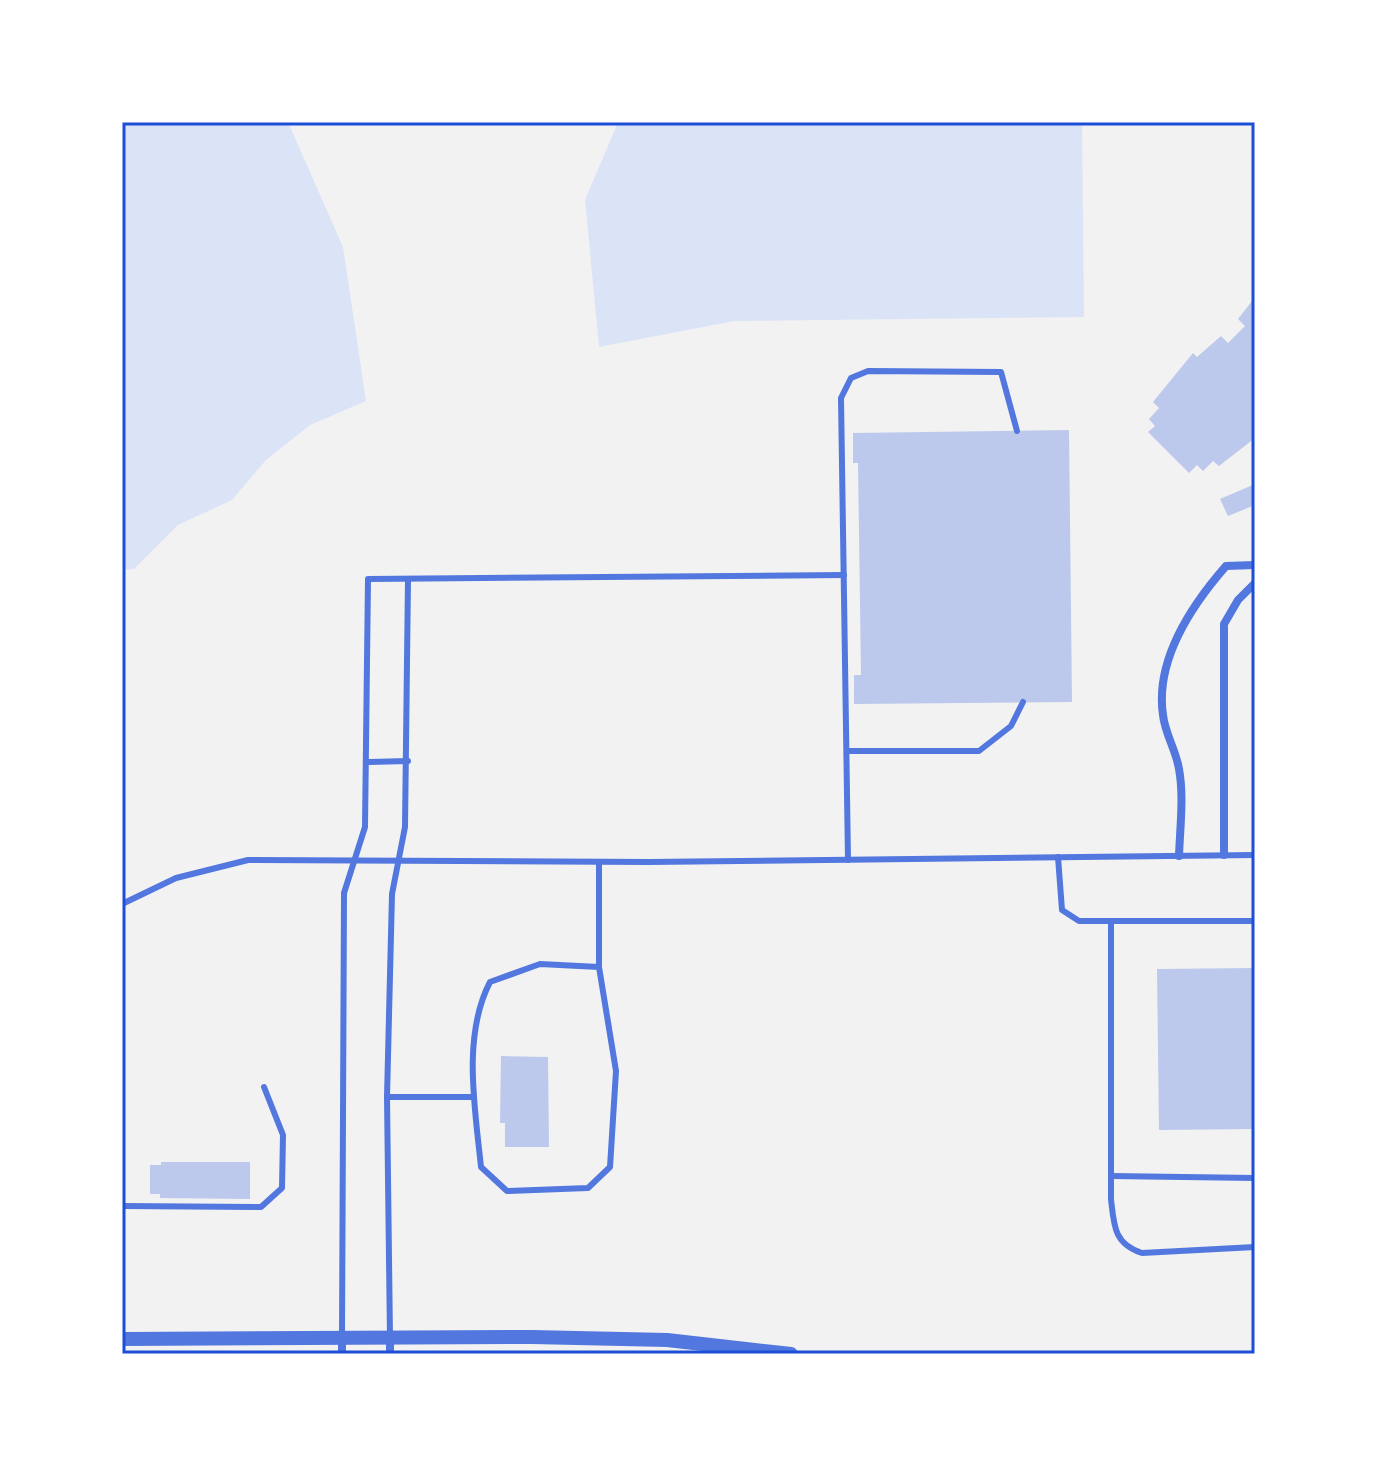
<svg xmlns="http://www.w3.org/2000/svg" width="1377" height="1476" viewBox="0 0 1377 1476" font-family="Lora,serif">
	<rect width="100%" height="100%" fill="#f2f2f2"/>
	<g fill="#dbe4f7">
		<polygon points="122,122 288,122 343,247 366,401 310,425 266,460 232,500 178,525 134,569 122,570"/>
		<polygon points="618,122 1082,122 1084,317 734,321 599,347 585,200"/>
	</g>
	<g fill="#bdc9ec">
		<polygon points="1255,297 1255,438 1219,466 1213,461 1203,471 1197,465 1189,473 1148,432 1155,426 1149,419 1159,408 1153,402 1193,353 1197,357 1221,336 1228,343 1245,326 1238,319"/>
		<polygon points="1069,430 1072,702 854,704 854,675 861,675 858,463 853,463 853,433"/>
		<polygon points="1255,484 1255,505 1228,516 1220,499"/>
		<polygon points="1255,968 1255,1129 1159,1130 1157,969"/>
		<polygon points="501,1056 548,1057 549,1147 505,1147 505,1123 500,1123"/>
		<polygon points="161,1162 250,1162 250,1199 160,1198 160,1194 150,1194 150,1165 161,1165"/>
	</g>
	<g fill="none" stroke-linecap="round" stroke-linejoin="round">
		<g stroke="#5277de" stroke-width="6">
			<polyline points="847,751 979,751 1011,726 1023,702"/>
			<polyline points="369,762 408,761"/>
			<polyline points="1058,857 1062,910 1079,921 1255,921"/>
			<polyline points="848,860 841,398 851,378 868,371 1001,372 1017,431"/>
			<path d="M599,862v105l17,104 -6,96 -22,21 -81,3 -26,-24c-6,-59 -19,-131 9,-185l50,-18 59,3"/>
			<polyline points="122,904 176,878 248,860 648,862 1255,855"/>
			<path d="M1111,923v276c3,27 3,45 31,54l113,-6"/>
			<polyline points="387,1097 473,1097"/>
			<polyline points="1111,1176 1255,1178"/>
			<polyline points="122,1206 261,1207 282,1188 283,1135 264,1087"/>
			<polyline points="342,1336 344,893 365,827 368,579 844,575"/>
			<polyline points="390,1339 387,1097 392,894 405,827 408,579"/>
		</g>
		<g stroke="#5277de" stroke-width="8">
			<polyline points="1224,855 1224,624 1238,600 1255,583"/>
			<path d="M1179,856c1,-28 5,-60 0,-87 -3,-19 -14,-35 -16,-54 -8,-54 28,-109 63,-149l29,-1"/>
			<polyline points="390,1339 390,1354"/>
			<polyline points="342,1340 342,1354"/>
		</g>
		<polyline stroke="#5277de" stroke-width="14" points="122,1339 532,1337 667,1340 791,1354"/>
	</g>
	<rect width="1377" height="1476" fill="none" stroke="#ffffff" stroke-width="248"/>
	<rect x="124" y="124" width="1129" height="1228" fill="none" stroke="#1d4ed8" stroke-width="3"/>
</svg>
